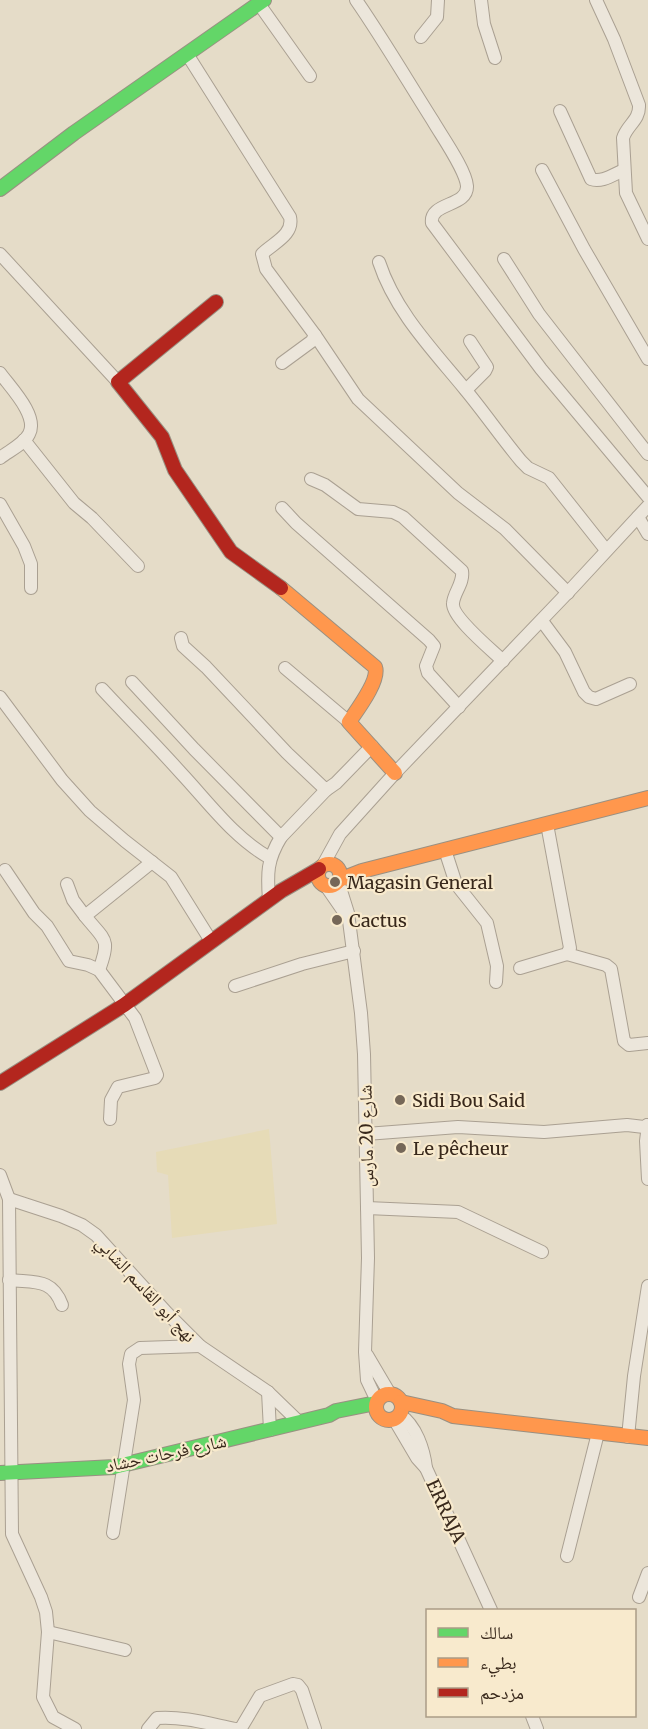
<svg xmlns="http://www.w3.org/2000/svg" width="648" height="1729" viewBox="0 0 648 1729" font-family="Merriweather,'Noto Naskh Arabic',serif">
	<rect width="100%" height="100%" fill="#e5dcc8"/>
	<polygon fill="#e6dbb7" points="269,1129 277,1224 172,1238 168,1175 157,1172 156,1152"/>
	<g fill="none" stroke-linecap="round" stroke-linejoin="round">
		<g stroke="#aaa092" stroke-width="14">
			<g id="street">
				<path d="M356,0c27,39 51,80 77,121 8,14 33,49 34,65 1,21 -38,16 -35,37l109,146 107,128"/>
				<polyline points="481,0 484,24 495,58"/>
				<path d="M596,0l18,39 25,66c1,15 -12,20 -16,33l3,55 22,46"/>
				<polyline points="259,4 310,76"/>
				<polyline points="421,37 437,17 438,0"/>
				<path d="M187,54l103,163c4,18 -17,26 -28,37l4,15 49,66 -3,6 -30,22"/>
				<path d="M560,111l31,68c11,4 23,-5 33,-9"/>
				<polyline points="542,170 584,249 648,359"/>
				<polyline points="0,254 118,382"/>
				<polyline points="504,259 539,314 648,454"/>
				<path d="M379,262c16,49 53,87 85,126 20,24 37,49 57,73l7,7 21,10 57,72"/>
				<polyline points="315,335 358,399 458,493 505,529 568,593"/>
				<path d="M0,373c10,14 39,43 29,61 -5,10 -20,17 -29,24"/>
				<polyline points="466,390 485,371 487,367 470,341"/>
				<polyline points="24,440 74,503 92,518 138,566"/>
				<path d="M311,479l14,6 33,24 35,3 10,5 59,54c2,12 -8,21 -9,32 -2,14 40,48 50,58"/>
				<polyline points="0,504 24,546 31,564 31,588"/>
				<polyline points="282,508 296,523 429,640 434,646 426,666 428,673 459,707"/>
				<polyline points="638,517 648,534"/>
				<polyline points="542,621 565,652 584,692 589,697 596,699 630,684"/>
				<polyline points="181,638 183,646 206,667 287,753 326,790 336,783 372,746"/>
				<polyline points="285,668 349,722"/>
				<polyline points="132,682 194,749 281,837 326,790"/>
				<path d="M102,689c26,28 53,55 79,84 28,30 53,65 89,85"/>
				<polyline points="0,697 62,780 90,811 125,841 171,877 211,941"/>
				<polyline points="445,850 456,884 487,923 497,966 496,982"/>
				<polyline points="323,865 340,834 395,773 573,587 648,506"/>
				<polyline points="5,870 34,913 47,926 69,961 88,965 99,970 135,1018 157,1075 155,1078 118,1087 111,1100 110,1119"/>
				<polyline points="338,881 348,913 361,1013 364,1054 368,1258 365,1352 367,1380 377,1401"/>
				<polyline points="67,884 73,900 85,916"/>
				<polyline points="326,886 344,912"/>
				<path d="M269,900c-2,-27 -2,-40 12,-63"/>
				<polyline points="567,954 606,965 611,969 624,1041 629,1045 648,1043"/>
				<polyline points="520,968 567,954 570,948 547,824"/>
				<path d="M99,970c12,-32 6,-29 -14,-54l67,-54"/>
				<polyline points="235,986 302,964 354,951"/>
				<polyline points="648,1125 646,1141 648,1179"/>
				<polyline points="366,1134 458,1127 544,1132 627,1125 644,1127 647,1125"/>
				<polyline points="0,1175 9,1199 12,1534 41,1597 46,1612 48,1632 43,1697 53,1717 75,1729"/>
				<polyline points="9,1199 61,1216 82,1225 96,1235 167,1313 200,1346 268,1392 299,1422"/>
				<polyline points="367,1208 458,1212 542,1252"/>
				<path d="M9,1280c26,3 43,-2 53,25"/>
				<polyline points="367,1355 390,1394"/>
				<polyline points="268,1392 270,1430"/>
				<path d="M400,1415c16,10 24,35 26,53l65,142"/>
				<polyline points="394,1419 417,1458 426,1468"/>
				<polyline points="628,1437 634,1376 648,1286"/>
				<polyline points="113,1533 134,1400 129,1364 131,1354 140,1348 200,1346"/>
				<polyline points="567,1556 598,1433"/>
				<polyline points="639,1597 648,1573"/>
				<polyline points="48,1632 125,1650"/>
				<polyline points="532,1716 537,1729"/>
				<path d="M148,1729l9,-11c26,-2 53,6 78,11"/>
				<polyline points="238,1729 241,1728 260,1696 293,1684 298,1685 302,1690 315,1729"/>
			</g>
		</g>
		<g stroke="#999082" stroke-width="16">
			<g id="fast">
				<polyline points="0,189 74,133 264,0"/>
				<polyline points="0,1473 114,1467 329,1415 336,1411 376,1403"/>
			</g>
		</g>
		<g stroke="#999082" stroke-width="16">
			<g id="slow">
				<path d="M281,588l94,79c5,13 -18,43 -26,55l46,51"/>
				<circle cx="329" cy="875" r="11"/>
				<polyline points="339,880 362,871 648,798"/>
				<circle cx="389" cy="1407" r="13"/>
				<polyline points="401,1402 442,1411 453,1416 648,1438"/>
			</g>
		</g>
		<g stroke="#999082" stroke-width="16">
			<g id="jam">
				<polyline points="216,302 118,382 162,437 175,470 231,552 281,588"/>
				<polyline points="0,1083 124,1005 281,891 319,869"/>
			</g>
		</g>
		<use href="#street" stroke="#ece6db" stroke-width="12"/>
		<use href="#fast" stroke="#63d668" stroke-width="14"/>
		<use href="#slow" stroke="#ff974d" stroke-width="14"/>
		<use href="#jam" stroke="#b3261e" stroke-width="14"/>
	</g>
	<g fill="#756758" stroke="#f8eacd" stroke-width="2">
		<circle cx="335" cy="882" r="6"/>
		<circle cx="337" cy="920" r="6"/>
		<circle cx="400" cy="1100" r="6"/>
		<circle cx="401" cy="1148" r="6"/>
	</g>
	<g text-anchor="middle" dominant-baseline="central" stroke-width="4.5" stroke-linejoin="round" paint-order="stroke">
		<g font-size="18" fill="#38281b" stroke="#f8eacd" text-anchor="start">
			<text x="347" y="882">Magasin General</text>
			<text x="349" y="920">Cactus</text>
			<text x="412" y="1100">Sidi Bou Said</text>
			<text x="413" y="1148">Le pêcheur</text>
		</g>
		<g font-size="18" fill="#38281b" stroke="#f8eacd">
			<text transform="translate(366 1136) rotate(-91)">شارع 20 مارس</text>
			<text transform="translate(146 1289) rotate(47)">نهج أبو القاسم الشابي</text>
			<text transform="translate(166 1453) rotate(-12)">شارع فرحات حشاد</text>
			<text transform="translate(446 1511) rotate(65)">ERRAJA</text>
		</g>
	</g>
	<rect x="426" y="1609" width="210" height="108" fill="#f8eacd" stroke="#ab9c86" stroke-width="1.5"/>
	<rect x="438" y="1628" width="30" height="9" fill="#63d668" stroke="#ab9c86" stroke-width="1.5"/>
	<text x="480" y="1639" font-size="18" fill="#38281b">سالك</text>
	<rect x="438" y="1658" width="30" height="9" fill="#ff974d" stroke="#ab9c86" stroke-width="1.5"/>
	<text x="480" y="1669" font-size="18" fill="#38281b">بطيء</text>
	<rect x="438" y="1688" width="30" height="9" fill="#b3261e" stroke="#ab9c86" stroke-width="1.5"/>
	<text x="480" y="1699" font-size="18" fill="#38281b">مزدحم</text>
</svg>
